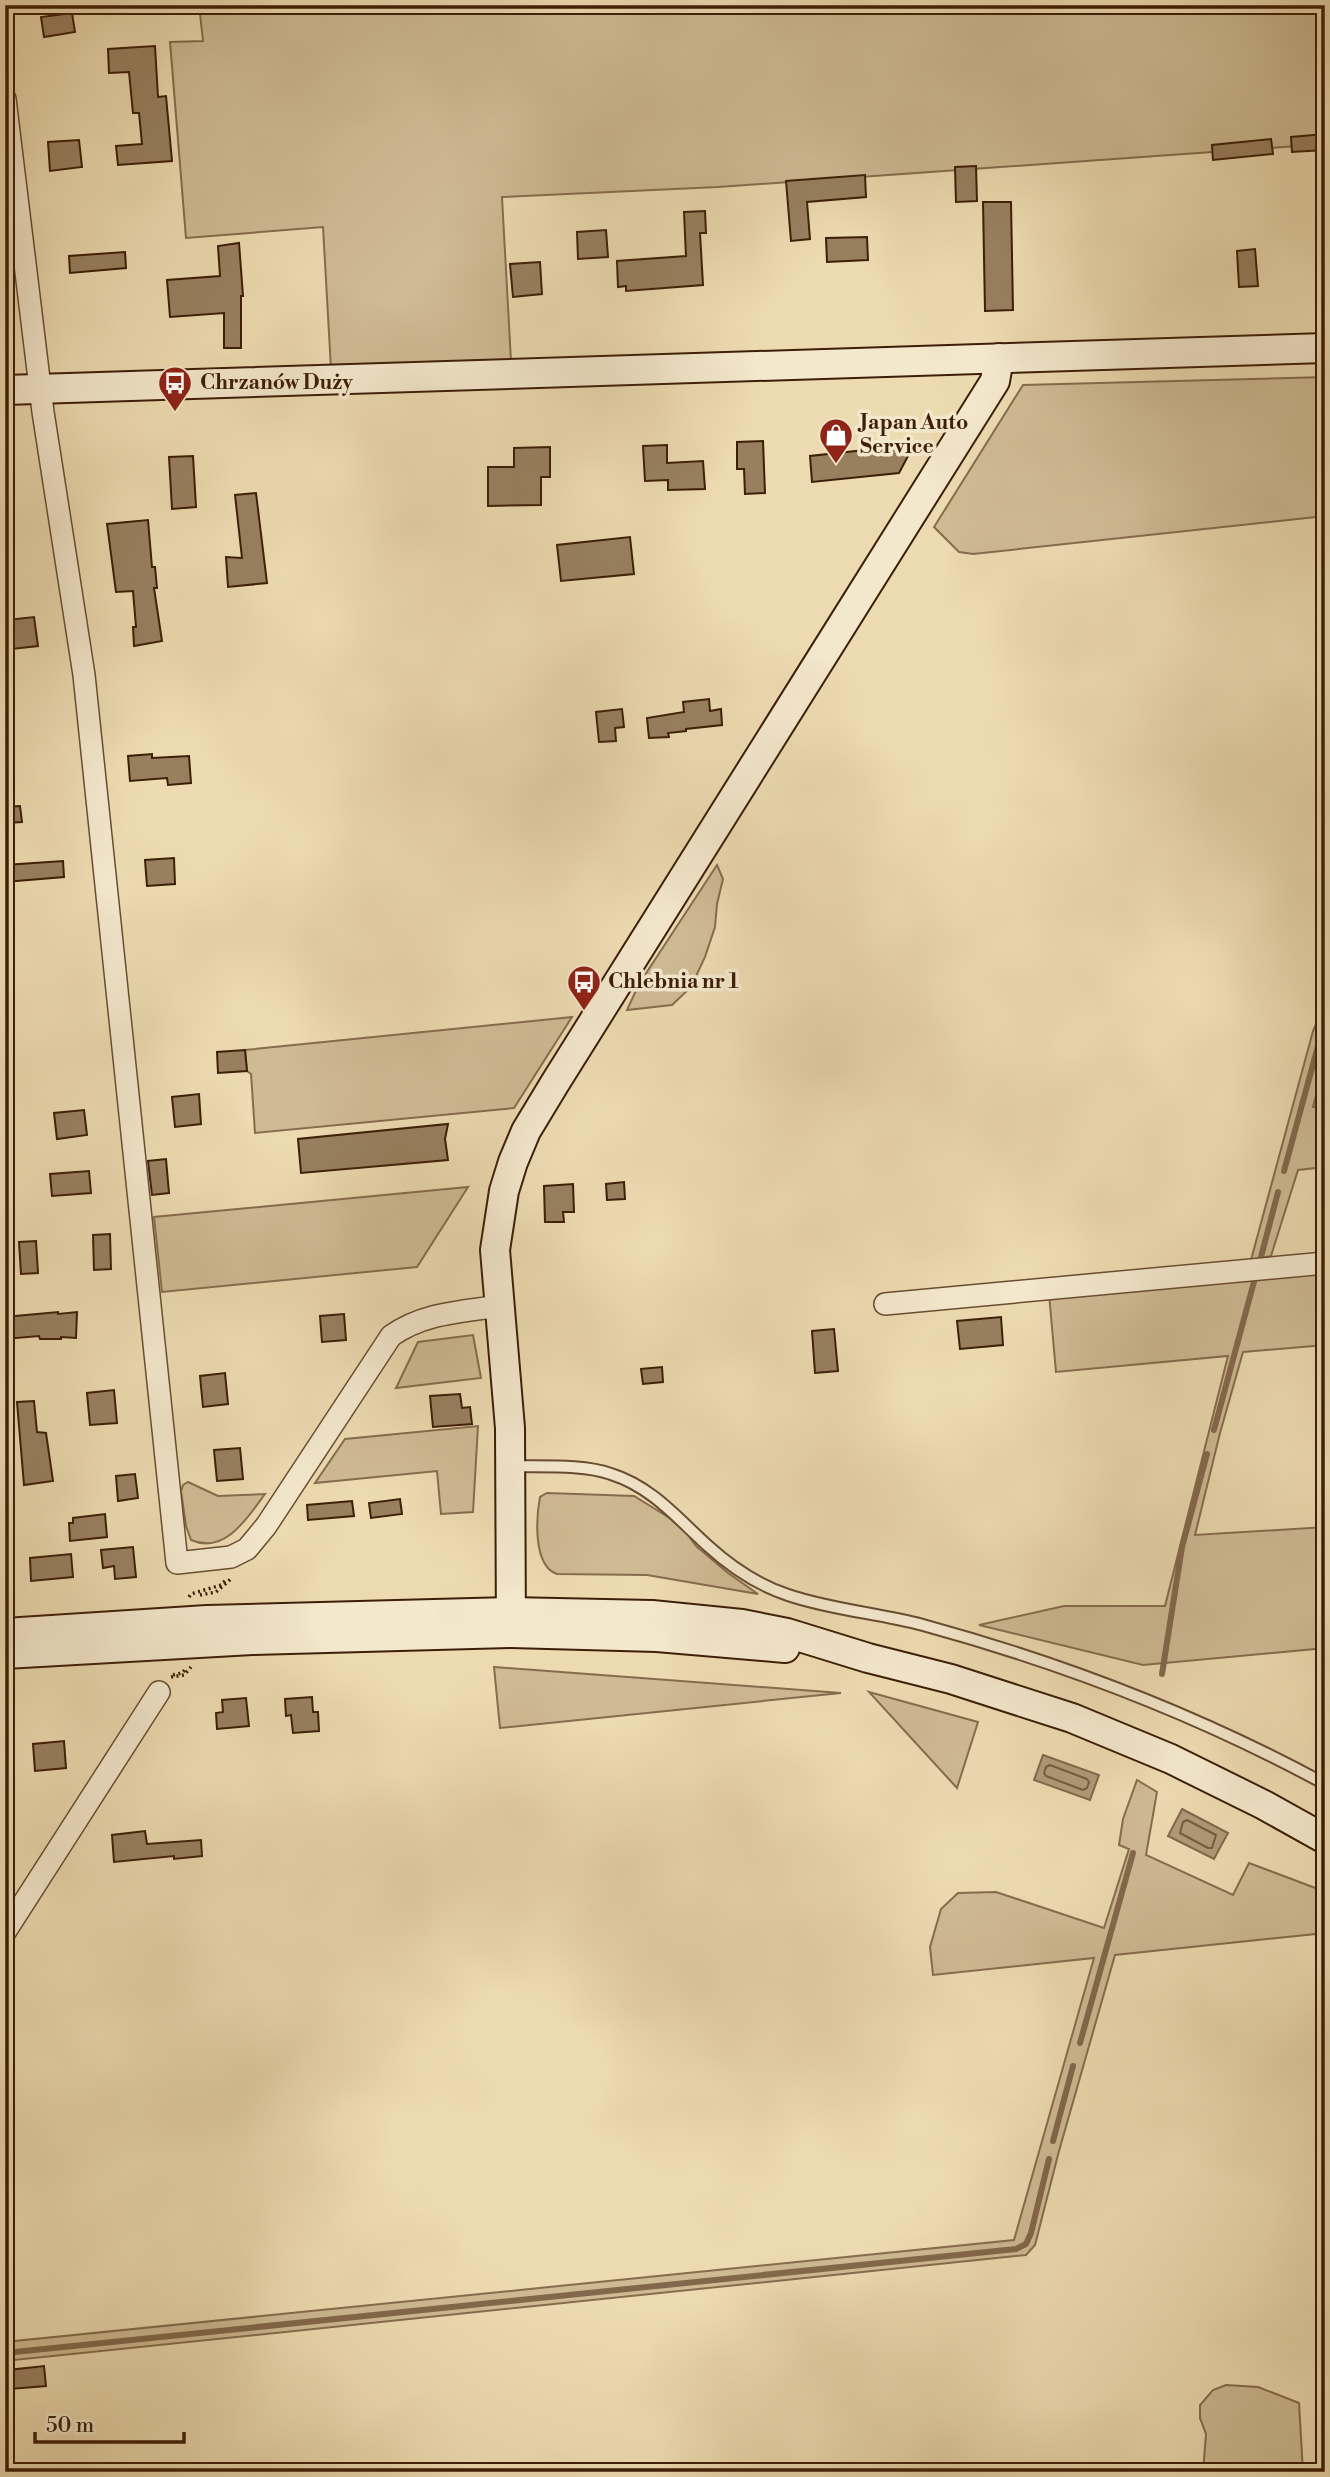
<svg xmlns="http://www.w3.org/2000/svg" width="1330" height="2477" viewBox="0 0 1330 2477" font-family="'Libre Bodoni',serif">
	<rect width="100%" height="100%" fill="#ecdab0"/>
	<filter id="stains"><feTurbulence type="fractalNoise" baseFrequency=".00286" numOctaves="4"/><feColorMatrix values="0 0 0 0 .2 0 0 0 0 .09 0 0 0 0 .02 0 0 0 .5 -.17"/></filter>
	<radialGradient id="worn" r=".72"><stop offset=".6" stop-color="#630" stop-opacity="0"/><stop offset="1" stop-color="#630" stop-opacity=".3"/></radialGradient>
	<g fill="#ceba93" stroke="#866c4d" stroke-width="2">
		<polygon points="199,5 1325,5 1325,144 718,187 502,197 511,361 331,369 323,227 186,238 170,42 203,41"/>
		<polygon points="1325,377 1325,516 973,554 959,552 934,527 1023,385"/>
		<polygon points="717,865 723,879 717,904 715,927 705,957 691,987 672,1005 627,1010 639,984"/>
		<polygon points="1325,1003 1325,1063 1313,1107 1325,1106 1325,1167 1298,1170 1271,1256 1251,1260 1313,1031"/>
		<polygon points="572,1017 514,1108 255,1133 251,1074 247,1071 245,1050"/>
		<polygon points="468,1187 417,1267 162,1292 154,1217"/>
		<polygon points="1325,1268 1325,1345 1243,1352 1220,1433 1195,1535 1325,1527 1325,1648 1143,1665 979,1625 1064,1606 1165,1606 1228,1356 1056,1372 1049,1294"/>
		<polygon points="473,1335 481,1378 396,1388 418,1342"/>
		<polygon points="478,1426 473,1512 441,1514 437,1471 315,1483 345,1439"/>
		<path d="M188,1482l30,14 47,-2c-17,23 -40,61 -74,46l-5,-14 -5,-35 2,-6z"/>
		<path d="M547,1493l87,3 47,29 15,21 32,27 30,21 -111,-19 -90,-1c-24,-8 -21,-56 -17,-77z"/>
		<polygon points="494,1667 841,1693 500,1728"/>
		<polygon points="869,1692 978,1722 957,1788"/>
		<polygon points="1137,1780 1157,1792 1146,1855 1233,1895 1249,1863 1318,1889 1325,1893 1325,1933 1115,1955 1059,2151 1035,2245 1026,2255 5,2361 5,2342 1014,2240 1094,1958 933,1975 930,1947 941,1909 958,1893 996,1892 1104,1928 1129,1849 1119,1845 1123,1819"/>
		<polygon points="1226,2385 1258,2387 1299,2403 1303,2472 1203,2472 1206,2434 1200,2418 1200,2405 1213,2390"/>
	</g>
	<g fill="#b09a77" stroke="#82684a" stroke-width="2">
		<polygon points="1043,1755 1099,1775 1090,1800 1034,1780"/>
		<polygon points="1182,1809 1228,1833 1214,1859 1168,1836"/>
	</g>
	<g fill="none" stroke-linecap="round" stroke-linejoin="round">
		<g stroke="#765c3f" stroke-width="2">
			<polygon points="1050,1765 1087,1779 1089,1782 1087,1788 1083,1790 1046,1776 1044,1773 1046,1767"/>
			<polygon points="1187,1820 1216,1835 1212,1848 1208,1848 1180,1833 1183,1822"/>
		</g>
		<g stroke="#82684a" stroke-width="6">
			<polyline points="1284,1171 1321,1035"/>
			<polyline points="1261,1257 1278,1192"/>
			<polyline points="1214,1430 1255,1278"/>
			<polyline points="1162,1674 1182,1547 1207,1454"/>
			<polyline points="1080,2043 1133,1853"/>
			<polyline points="1053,2141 1073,2066"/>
			<polyline points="5,2353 1016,2249 1026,2244 1031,2233 1049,2159"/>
		</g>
	</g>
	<g fill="#98805f" stroke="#3d1e07" stroke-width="2">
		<polygon points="72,13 75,32 44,37 41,17"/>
		<polygon points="155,46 158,97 166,96 172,161 118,165 116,146 142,144 139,113 133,113 129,72 109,73 108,49"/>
		<polygon points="1325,134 1325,150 1292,152 1291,137"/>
		<polygon points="1271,139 1273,154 1213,160 1212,145"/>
		<polygon points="79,140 82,167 50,171 48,142"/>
		<polygon points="976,166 977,201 956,202 955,167"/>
		<polygon points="865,175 866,197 807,202 810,239 791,241 786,181"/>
		<polygon points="983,202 1011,202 1013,310 985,311"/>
		<polygon points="705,211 706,233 700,233 703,285 626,291 626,286 618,287 617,261 686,256 684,212"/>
		<polygon points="606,230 608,257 578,259 577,232"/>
		<polygon points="867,237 868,260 827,262 826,238"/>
		<polygon points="239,243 243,296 241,296 241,348 224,348 224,313 170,317 167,280 220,276 218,246"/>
		<polygon points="1255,249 1258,286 1239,287 1237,251"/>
		<polygon points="125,252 126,268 70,273 69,256"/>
		<polygon points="540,262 542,294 513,297 510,264"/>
		<polygon points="763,441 765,493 745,494 744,469 737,469 737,442"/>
		<polygon points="887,441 908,456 899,473 812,482 810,456 865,450 872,442 881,449"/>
		<polygon points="667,445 667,463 703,461 705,489 668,490 668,480 645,481 643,446"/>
		<polygon points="550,447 550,477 541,477 541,505 488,506 488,467 514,467 514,448"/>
		<polygon points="193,456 196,507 172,509 169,457"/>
		<polygon points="256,493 267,583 228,587 226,557 242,558 235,495"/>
		<polygon points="148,520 152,567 155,567 157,588 154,588 162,641 134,646 133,627 136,627 133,591 116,592 107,524"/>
		<polygon points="630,537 634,574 561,581 557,545"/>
		<polygon points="34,617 38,646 12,649 8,620"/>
		<polygon points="709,699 710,711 721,709 722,725 686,729 686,731 668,733 669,737 649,738 647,718 684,712 683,702"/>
		<polygon points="622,709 624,727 615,728 616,741 599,742 596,712"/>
		<polygon points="152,754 152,758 189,756 191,783 168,785 167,778 130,781 128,756"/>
		<polygon points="20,806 22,822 5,823 5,807"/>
		<polygon points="174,858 175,884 147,886 145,860"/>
		<polygon points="63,861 64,877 5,882 5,865"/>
		<polygon points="245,1050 247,1071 218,1073 217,1052"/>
		<polygon points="199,1094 201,1124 175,1127 172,1097"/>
		<polygon points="84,1110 87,1135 57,1139 54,1113"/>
		<polygon points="448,1124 445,1139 448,1160 301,1173 298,1139"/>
		<polygon points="166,1159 169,1193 152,1195 148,1161"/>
		<polygon points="89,1171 91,1193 52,1196 50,1174"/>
		<polygon points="624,1182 625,1199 607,1200 606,1184"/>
		<polygon points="573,1184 574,1212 563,1212 564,1222 545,1222 544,1186"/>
		<polygon points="110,1234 111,1269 94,1270 93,1235"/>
		<polygon points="36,1241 38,1273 21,1274 19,1242"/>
		<polygon points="58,1312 58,1314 77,1312 76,1338 61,1337 61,1339 40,1339 39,1336 5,1339 5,1317"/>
		<polygon points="344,1314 346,1340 322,1342 320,1316"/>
		<polygon points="1001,1317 1003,1345 960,1349 957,1321"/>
		<polygon points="834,1329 838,1371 815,1373 812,1331"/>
		<polygon points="662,1367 663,1382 643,1384 641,1369"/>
		<polygon points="225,1373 228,1404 203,1407 200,1376"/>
		<polygon points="114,1390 117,1423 90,1425 87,1393"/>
		<polygon points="460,1394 462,1408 470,1407 472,1424 433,1427 430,1396"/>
		<polygon points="34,1401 37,1432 46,1433 53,1481 24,1485 17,1402"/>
		<polygon points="240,1448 243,1479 217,1481 214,1450"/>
		<polygon points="135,1474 138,1498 118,1501 116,1476"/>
		<polygon points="400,1499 402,1514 371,1518 369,1503"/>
		<polygon points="352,1501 354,1516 308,1520 307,1505"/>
		<polygon points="105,1514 107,1537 70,1541 69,1523 73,1523 73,1518"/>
		<polygon points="133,1547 136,1577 115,1579 114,1566 103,1568 101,1550"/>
		<polygon points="71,1554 73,1577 31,1581 30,1558"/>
		<polygon points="312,1697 313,1712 318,1712 319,1731 293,1733 291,1715 286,1716 285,1699"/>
		<polygon points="246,1698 249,1726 217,1729 216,1713 223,1712 222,1700"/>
		<polygon points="64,1741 66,1768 35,1771 33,1744"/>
		<polygon points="145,1831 147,1844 201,1840 202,1856 174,1859 174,1856 114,1862 112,1835"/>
		<polygon points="44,2366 46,2386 10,2389 8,2370"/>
	</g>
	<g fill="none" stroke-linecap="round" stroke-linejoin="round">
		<g stroke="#694d31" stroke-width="14">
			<path id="lane" d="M511,1466c30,1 72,-2 100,8 41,13 66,44 97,72 23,21 50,39 80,49 44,15 90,18 135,30 139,38 275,90 402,159"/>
		</g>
		<g stroke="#694d31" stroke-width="24">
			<g id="street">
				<path d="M5,99l38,313 41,263 93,888 54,-6 16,-8 19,-23 125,-190c32,-23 69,-24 108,-30"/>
				<polyline points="885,1304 1325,1263"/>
				<polyline points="5,1932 159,1692"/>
			</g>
		</g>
		<g stroke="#3d1e07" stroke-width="32">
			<g id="secondary">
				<polyline points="5,390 1325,348"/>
				<polyline points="5,1633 207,1620 510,1612 652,1615 742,1624 787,1633 868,1658 951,1679 1072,1718 1171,1759 1264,1805 1325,1839"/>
				<polyline points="511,1633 510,1428 495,1250 504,1191 513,1162 526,1131 555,1083 995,381 999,358"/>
				<polyline points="5,1654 252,1640 511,1633 657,1637 785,1648"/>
			</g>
		</g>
		<g stroke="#3d1e07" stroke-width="3.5" stroke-dasharray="2 3.5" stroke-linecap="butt">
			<polyline points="200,1595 216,1592 232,1578"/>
			<polyline points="189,1597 191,1594 221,1585 227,1579"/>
			<polyline points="173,1675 182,1673 187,1668"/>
			<polyline points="171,1677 184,1675 191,1667"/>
		</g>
		<use href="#lane" stroke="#f3e7cc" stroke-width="10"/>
		<use href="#street" stroke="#f3e7cc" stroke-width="21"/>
		<use href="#secondary" stroke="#f3e7cc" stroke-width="28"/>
	</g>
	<defs>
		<g id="bus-pin" transform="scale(1.75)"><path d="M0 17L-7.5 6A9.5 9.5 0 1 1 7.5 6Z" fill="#8f2418" stroke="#f3e7cc"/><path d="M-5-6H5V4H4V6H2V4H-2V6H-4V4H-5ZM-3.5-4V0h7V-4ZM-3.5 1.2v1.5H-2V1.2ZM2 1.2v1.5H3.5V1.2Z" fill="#fff"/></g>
		<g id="shop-pin" transform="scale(1.75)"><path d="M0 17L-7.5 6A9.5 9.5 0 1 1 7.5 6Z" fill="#8f2418" stroke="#f3e7cc"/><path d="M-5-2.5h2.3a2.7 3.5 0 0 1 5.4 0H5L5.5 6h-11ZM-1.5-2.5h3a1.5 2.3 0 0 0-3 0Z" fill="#fff"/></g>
	</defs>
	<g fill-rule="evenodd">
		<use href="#bus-pin" x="175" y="383"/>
		<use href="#shop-pin" x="836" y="435"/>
		<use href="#bus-pin" x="584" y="982"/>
	</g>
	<g text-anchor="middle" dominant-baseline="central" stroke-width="7" stroke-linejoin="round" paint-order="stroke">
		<g font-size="21" font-weight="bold" fill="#3d1e07" stroke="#f3e7cc" text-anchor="start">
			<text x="200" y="383">Chrzanów Duży</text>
			<text x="860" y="423">Japan Auto<tspan x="860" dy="24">Service</tspan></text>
			<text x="608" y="982">Chlebnia nr 1</text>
		</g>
	</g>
	<rect width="1330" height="2477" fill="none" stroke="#ecdab0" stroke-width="28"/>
	<rect x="7" y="7" width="1316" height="2463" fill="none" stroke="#3d1e07" stroke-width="3.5"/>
	<rect x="14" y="14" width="1302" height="2449" fill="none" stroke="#3d1e07" stroke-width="2"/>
	<path d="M35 2432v10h149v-10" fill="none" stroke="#3d1e07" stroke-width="3.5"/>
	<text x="46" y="2432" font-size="21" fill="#3d1e07" stroke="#f3e7cc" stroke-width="5" paint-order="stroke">50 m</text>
	<rect width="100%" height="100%" filter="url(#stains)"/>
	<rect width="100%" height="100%" fill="url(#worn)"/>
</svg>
